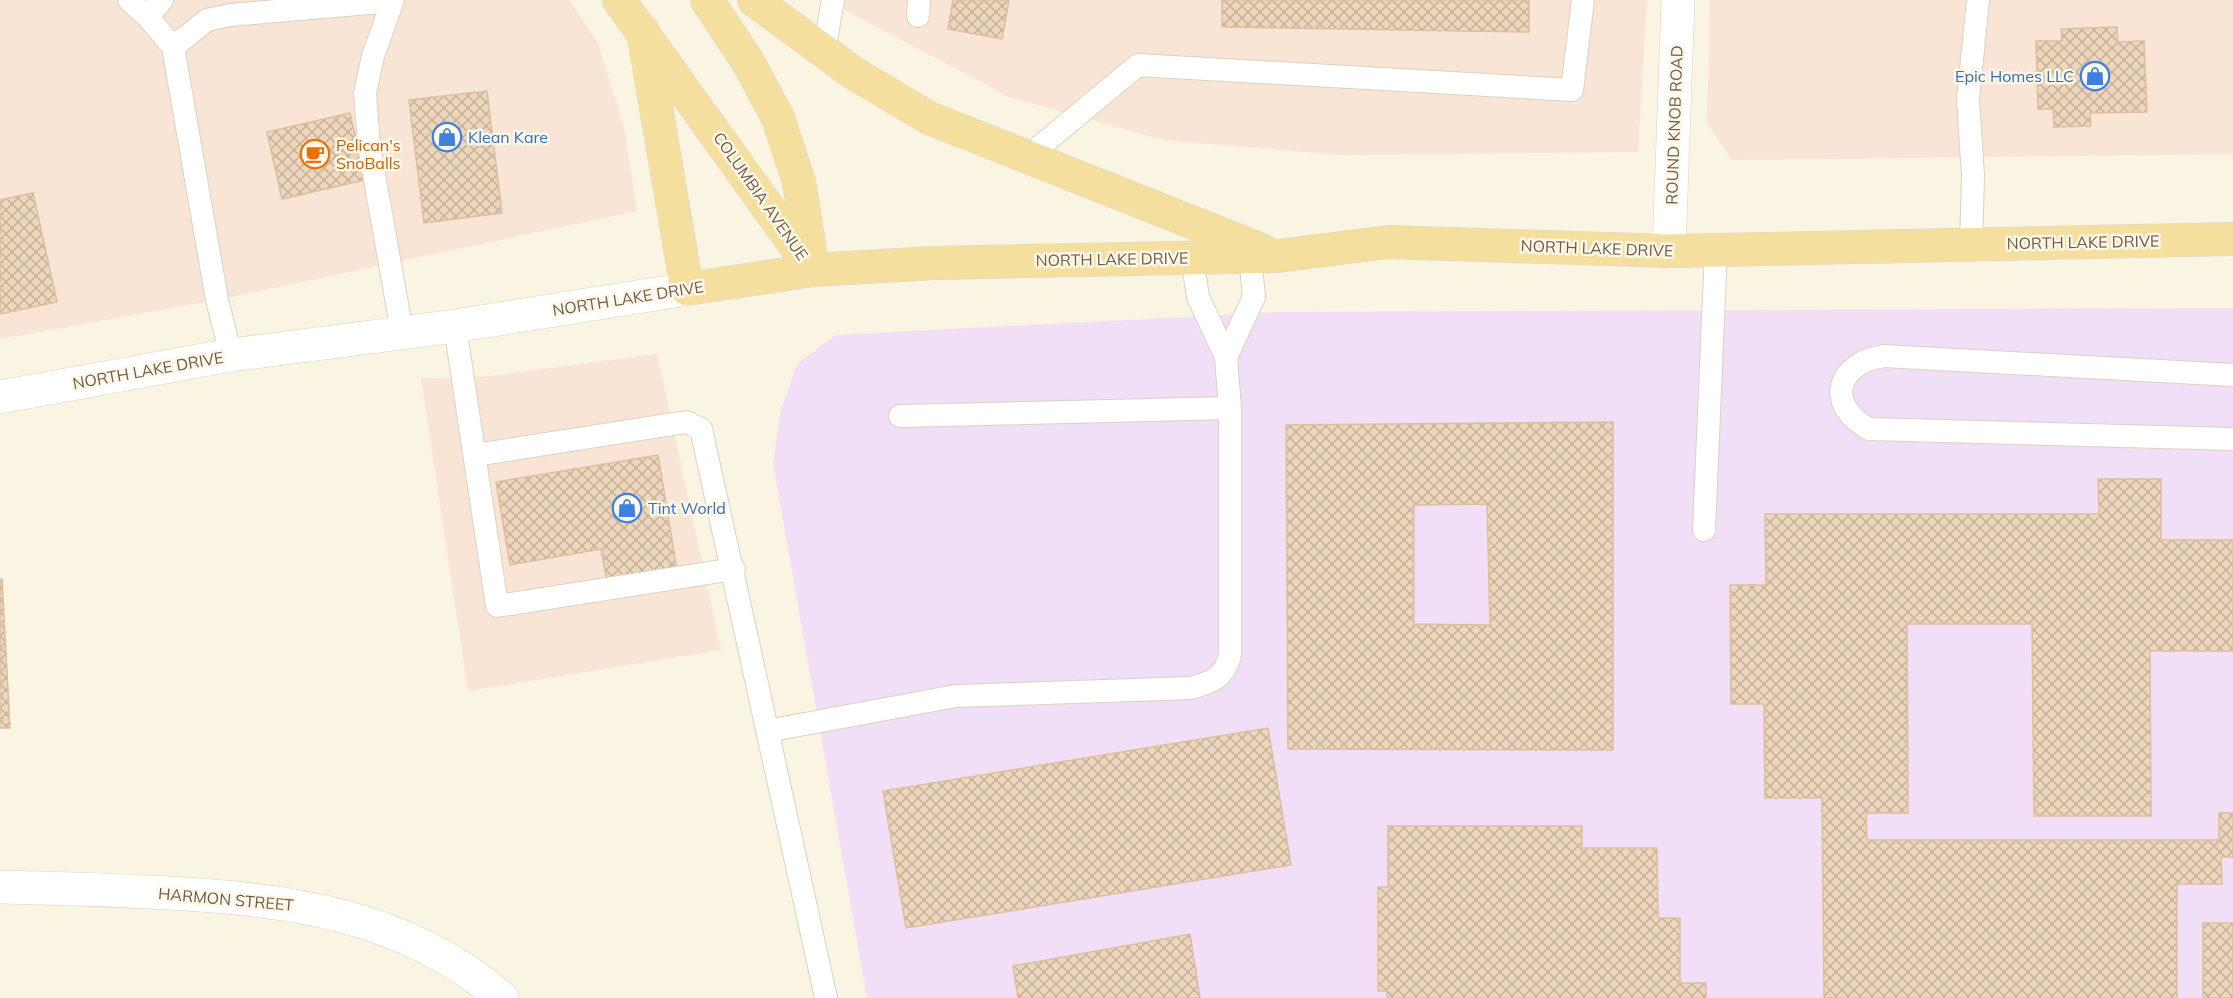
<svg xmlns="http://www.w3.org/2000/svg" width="2233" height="998" viewBox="0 0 2233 998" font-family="Mulish,sans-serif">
	<defs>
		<pattern id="building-cross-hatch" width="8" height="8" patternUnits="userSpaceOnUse" patternTransform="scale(1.5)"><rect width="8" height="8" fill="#edd6bc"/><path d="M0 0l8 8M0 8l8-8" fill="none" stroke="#c4b19b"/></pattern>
	</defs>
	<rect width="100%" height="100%" fill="#faf4e2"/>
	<g fill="#f9e5d6">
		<polygon points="0,0 569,0 598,43 624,128 637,211 217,300 0,339"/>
		<polygon points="826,0 1647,0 1638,152 1342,155 1163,140 1009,97"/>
		<polygon points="1710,0 2233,0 2233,154 1732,160 1707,123"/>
		<polygon points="657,354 721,650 468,691 421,378 465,379"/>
	</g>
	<polygon fill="#f0dff6" points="2233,308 2233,998 867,998 773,463 781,409 797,364 836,335 1281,312"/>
	<g fill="url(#building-cross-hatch)" stroke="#debe9e" stroke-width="1.5" fill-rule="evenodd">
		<polygon points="953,0 1009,0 1002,39 948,29"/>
		<polygon points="1222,0 1529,0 1529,32 1222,27"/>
		<polygon points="2117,27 2118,42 2144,41 2147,112 2090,113 2091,126 2054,127 2053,109 2038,109 2036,41 2062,41 2061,29"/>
		<polygon points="487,91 502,213 424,223 409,100"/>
		<polygon points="350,113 365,180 282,199 267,132"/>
		<polygon points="33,193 57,302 0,314 0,200"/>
		<path d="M1613,422v328l-325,-1 -2,-324zM1487,504l3,121 -76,-1v-119z"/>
		<polygon points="658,455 677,570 607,582 601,549 510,565 496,482"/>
		<polygon points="2098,479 2161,479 2161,540 2233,540 2233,651 2150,651 2151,816 2034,816 2032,624 1907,624 1908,813 1866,813 1867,840 2219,840 2219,813 2233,813 2233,857 2221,857 2222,884 2177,884 2177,998 1824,998 1822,798 1765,798 1764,704 1731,704 1730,585 1766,585 1765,514 2099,514"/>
		<polygon points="2,579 10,728 0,728 0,580"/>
		<polygon points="1268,728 1291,865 906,928 883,791"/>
		<polygon points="1388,826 1582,826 1582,848 1657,848 1658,918 1680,918 1680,983 1706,983 1706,998 1387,998 1387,991 1378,991 1378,887 1388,887"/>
		<rect x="2203" y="923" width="30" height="75"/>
		<polygon points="1190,934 1200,998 1018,998 1013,966"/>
	</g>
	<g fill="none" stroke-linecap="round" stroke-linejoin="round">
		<g stroke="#ddd1bf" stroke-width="24">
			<g id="service">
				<polyline points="129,0 148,17 173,47 217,300 231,355"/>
				<polyline points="393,0 373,56 365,93 369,146 402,332"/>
				<polyline points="918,16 919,0"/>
				<polyline points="148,17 162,0"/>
				<polyline points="173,47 207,20 230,15 392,1"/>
				<polyline points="824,52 833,0"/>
				<polyline points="1026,158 1138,65 1572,90 1583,0"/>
				<polyline points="1971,245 1973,176 1968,99 1978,0"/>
				<polyline points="455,326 497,606 734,569"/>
				<polyline points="1226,357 1254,297 1250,257"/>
				<path d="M2233,375l-349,-19c-48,7 -59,49 -15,73l364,10"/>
				<polyline points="900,416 1230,408"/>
				<polyline points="475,455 686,422 701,429 826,998"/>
				<polyline points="1704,530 1716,250"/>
				<path d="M767,731l189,-35 235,-8c21,-6 32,-9 39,-32v-248l-4,-51 -28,-60 -6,-40"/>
			</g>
		</g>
		<g stroke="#ddd1bf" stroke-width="34">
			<polyline id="minor" points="1669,251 1678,0"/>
		</g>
		<g stroke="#ddd1bf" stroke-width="34">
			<path id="tertiary" d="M0,887c57,1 113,3 169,6 122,7 237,22 333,105"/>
		</g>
		<g stroke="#dfd0ba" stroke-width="34">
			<polyline id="secondary" points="0,397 231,355 455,326 687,289"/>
		</g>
		<g stroke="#dcd8d4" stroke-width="34">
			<g id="primary">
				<polyline points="619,0 813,270"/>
				<polyline points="707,0 748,62 778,118 799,182 812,263"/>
				<polyline points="754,0 852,72 929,118 1262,250"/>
				<polyline points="643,31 687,289 813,270 934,263 1278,256 1388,242 1669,251 2233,239"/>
			</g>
		</g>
		<use href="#service" stroke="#fff" stroke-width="22"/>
		<use href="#minor" stroke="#fff" stroke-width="33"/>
		<use href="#tertiary" stroke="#fff" stroke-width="33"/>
		<use href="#secondary" stroke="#fff" stroke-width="33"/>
		<use href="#primary" stroke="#f4df9f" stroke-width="33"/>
	</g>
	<defs>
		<g id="shop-ring" transform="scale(1.5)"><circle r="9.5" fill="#fdf7e8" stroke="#3f7fe0" stroke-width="1.5"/><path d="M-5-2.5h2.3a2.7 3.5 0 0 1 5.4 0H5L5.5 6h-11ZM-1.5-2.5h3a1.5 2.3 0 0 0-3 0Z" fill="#3f7fe0"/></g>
		<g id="cafe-ring" transform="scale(1.5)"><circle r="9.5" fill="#fdf7e8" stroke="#e8710a" stroke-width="1.5"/><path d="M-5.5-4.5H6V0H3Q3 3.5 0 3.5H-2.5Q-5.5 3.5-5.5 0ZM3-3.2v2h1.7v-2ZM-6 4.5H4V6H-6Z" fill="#e8710a"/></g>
	</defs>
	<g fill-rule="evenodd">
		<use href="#shop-ring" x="2095" y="76"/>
		<use href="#shop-ring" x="447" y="137"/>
		<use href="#cafe-ring" x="315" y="154"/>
		<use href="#shop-ring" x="627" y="508"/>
	</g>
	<g text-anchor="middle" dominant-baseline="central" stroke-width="5" stroke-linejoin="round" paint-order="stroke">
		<g font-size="16" fill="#366cbe" stroke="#fdf7e8" text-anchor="start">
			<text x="2074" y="76" text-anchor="end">Epic Homes LLC</text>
			<text x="468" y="137">Klean Kare</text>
			<text x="648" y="508">Tint World</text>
		</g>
		<g font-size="16" fill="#6f5c4b" stroke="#fdf7e8">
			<text transform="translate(1674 125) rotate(-88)">ROUND KNOB ROAD</text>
			<text transform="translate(761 196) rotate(55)">COLUMBIA AVENUE</text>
			<text transform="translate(2083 242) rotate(-1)">NORTH LAKE DRIVE</text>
			<text transform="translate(1597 248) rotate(2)">NORTH LAKE DRIVE</text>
			<text transform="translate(1112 259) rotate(-1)">NORTH LAKE DRIVE</text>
			<text transform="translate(628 298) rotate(-9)">NORTH LAKE DRIVE</text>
			<text transform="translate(148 370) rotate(-10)">NORTH LAKE DRIVE</text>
			<text transform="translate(226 899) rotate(5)">HARMON STREET</text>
		</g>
		<g font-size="16" fill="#c56008" stroke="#fdf7e8" text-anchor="start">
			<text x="336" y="145">Pelican's<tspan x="336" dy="18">SnoBalls</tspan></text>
		</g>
	</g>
</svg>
